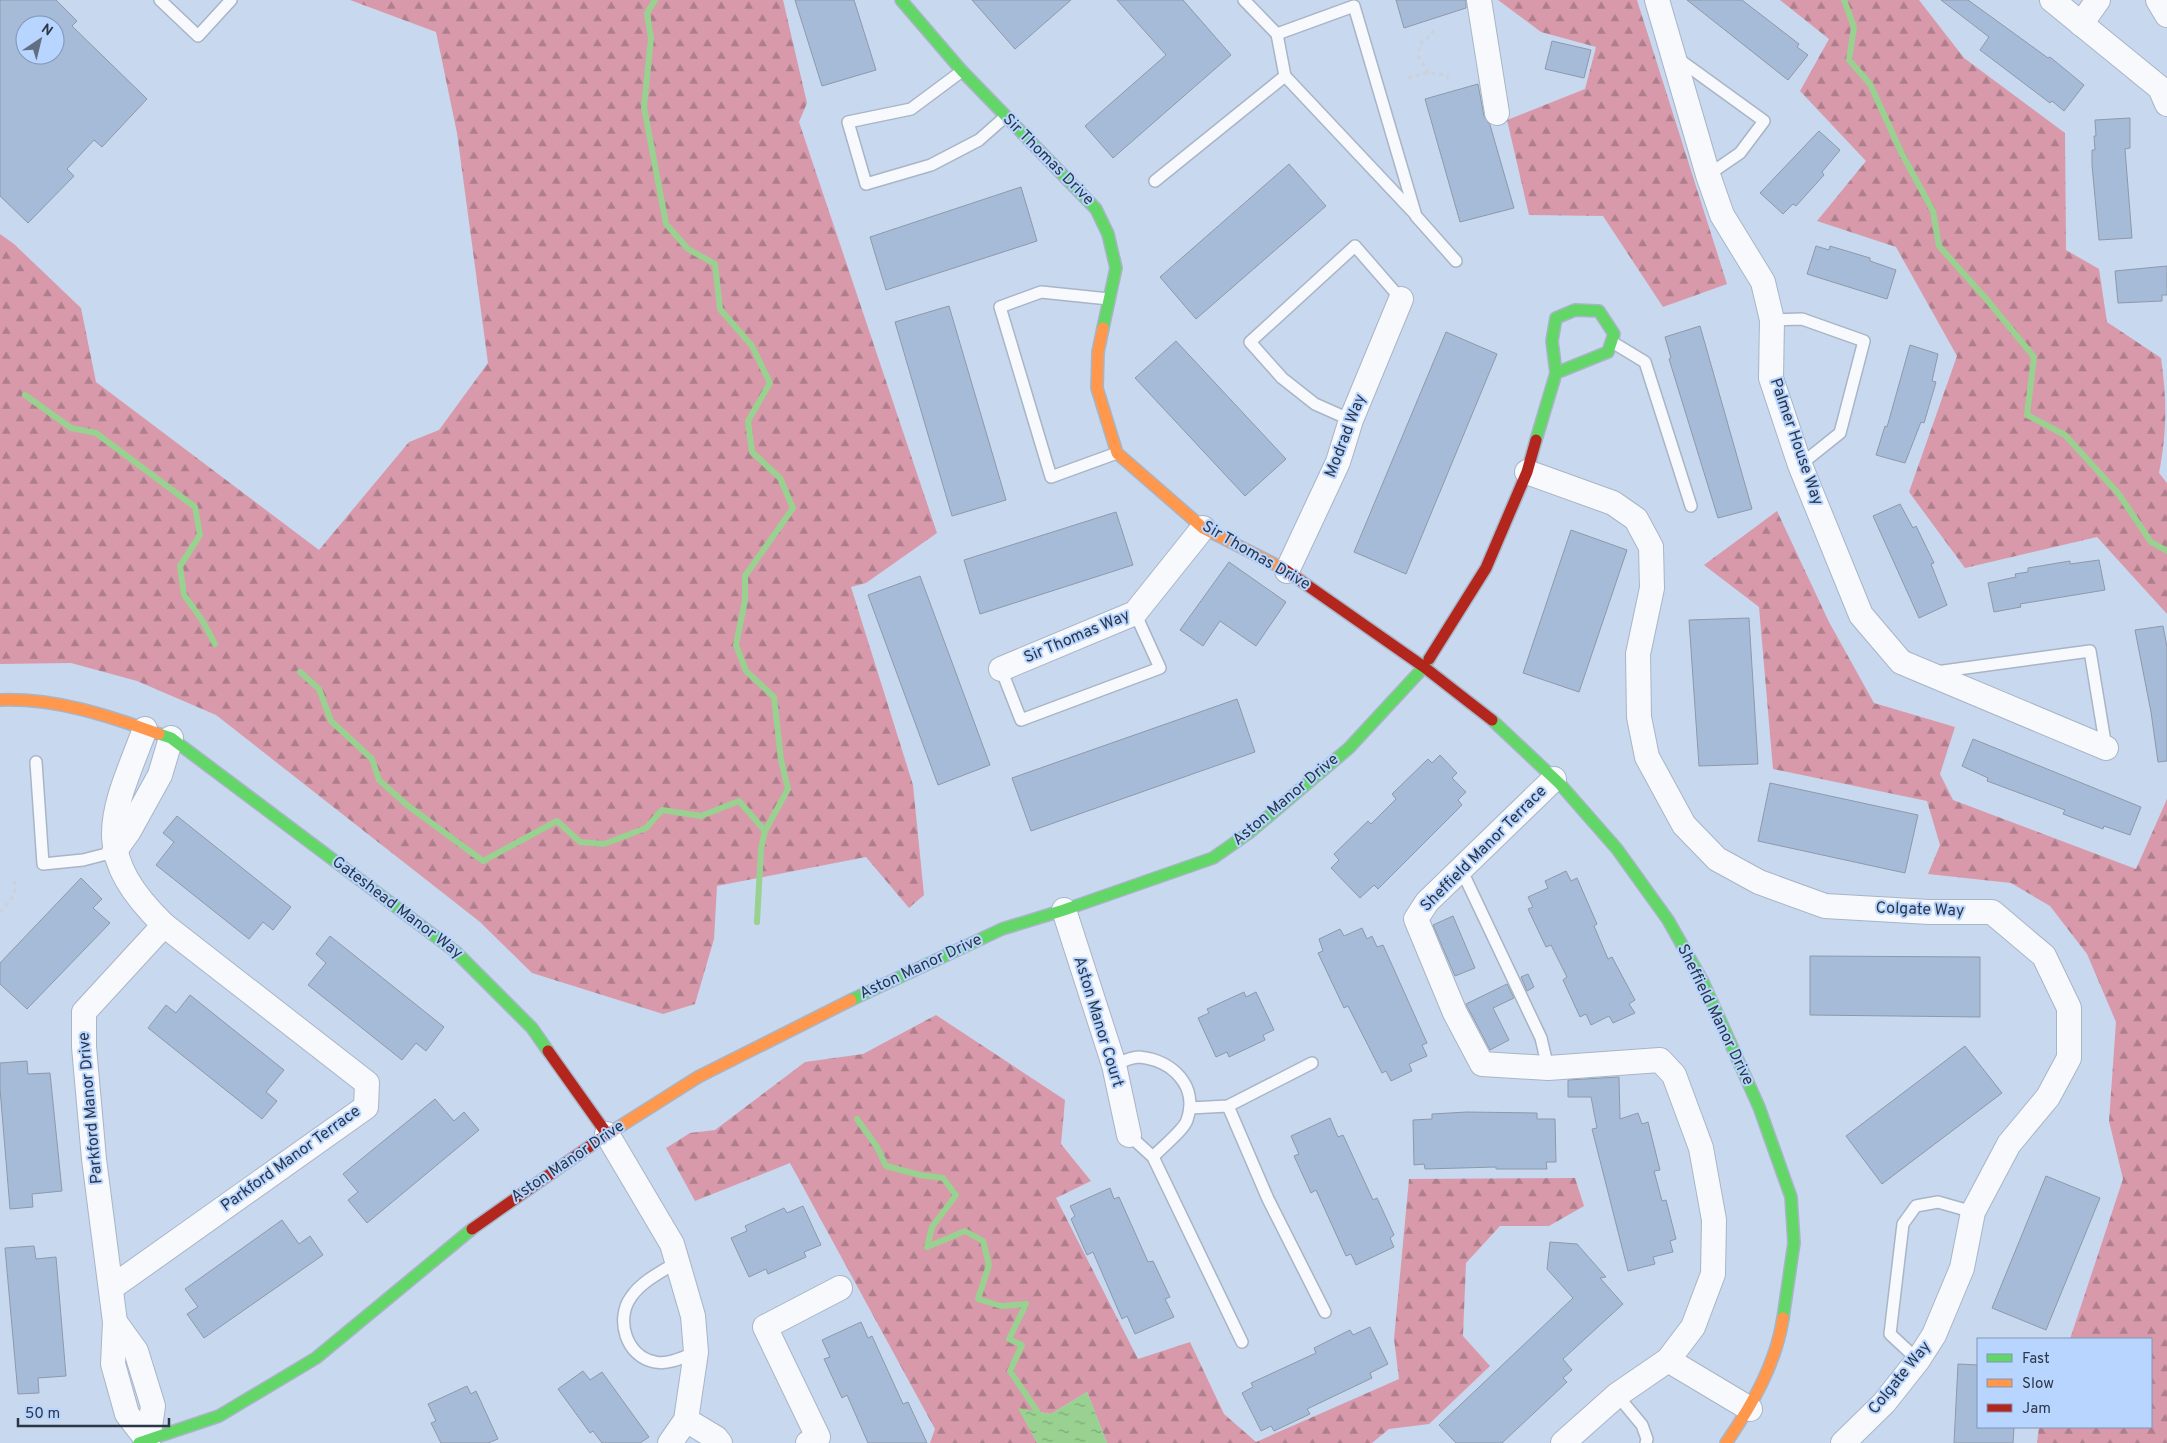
<svg xmlns="http://www.w3.org/2000/svg" width="2167" height="1443" viewBox="0 0 2167 1443" font-family="Overpass,sans-serif">
	<defs>
		<pattern id="forest-firs" width="22" height="20" patternUnits="userSpaceOnUse" patternTransform="scale(1.25)"><rect width="22" height="20" fill="#d89aaa"/><path d="M5 1l3.5 6h-7zM16 11l3.5 6h-7z" fill="#af7e8c"/></pattern>
		<pattern id="water-ripples" width="26" height="14" patternUnits="userSpaceOnUse" patternTransform="scale(1.25)"><rect width="26" height="14" fill="#99d190"/><path d="M2 4q2-2 4 0t4 0M15 11q2-2 4 0t4 0" fill="none" stroke="#7daa77"/></pattern>
	</defs>
	<rect width="100%" height="100%" fill="#c8d8ef"/>
	<g fill="url(#forest-firs)">
		<polygon points="350,0 783,0 807,103 799,122 937,533 866,583 851,587 913,785 924,895 909,908 866,857 717,886 714,939 695,1004 663,1014 532,973 480,922 216,715 137,681 71,663 0,664 0,234 14,244 81,308 96,382 319,550 409,442 439,430 488,363 457,133 436,32"/>
		<polygon points="1498,0 1637,0 1727,284 1663,307 1603,216 1529,215 1507,120 1585,89 1596,47 1541,32"/>
		<path d="M1780,0h139l45,58 101,75 1,117 33,19 8,53 54,36c6,42 6,74 -2,115l8,10v131l-70,-77 -132,31 -56,-76 48,-136 -61,-109 -79,-26 49,-60 -66,-70 29,-52z"/>
		<polygon points="1777,511 1829,622 1874,703 1955,727 1940,774 1953,800 2136,869 2167,799 2167,1443 2037,1443 2039,1427 2151,1427 2151,1339 2070,1339 2123,1179 2109,1121 2116,1022 2087,954 2050,906 2011,883 1928,874 1940,845 1927,801 1773,769 1759,607 1704,565"/>
		<polygon points="936,1015 1065,1100 1061,1144 1091,1181 1056,1198 1138,1359 1190,1342 1224,1414 1256,1442 1399,1379 1394,1339 1409,1179 1575,1178 1584,1206 1549,1226 1500,1226 1466,1263 1463,1336 1490,1366 1429,1424 1389,1429 1372,1443 1107,1443 1087,1392 1051,1414 1019,1409 1037,1443 930,1443 935,1429 790,1163 695,1201 666,1148 690,1133 715,1130 805,1062 863,1054"/>
	</g>
	<polygon fill="url(#water-ripples)" points="1087,1392 1107,1443 1037,1443 1018,1408 1051,1414"/>
	<g fill="none" stroke-linecap="round" stroke-linejoin="round">
		<g stroke="#99d190" stroke-width="6">
			<polyline points="655,0 647,13 651,38 644,107 666,224 688,249 715,264 720,309 752,346 770,383 748,421 752,452 780,478 793,508 745,576 745,600 736,645 746,671 774,697 781,760 788,789 765,831 761,849 757,922"/>
			<polyline points="1844,0 1854,27 1849,60 1870,84 1902,154 1933,211 1939,246 1988,301 2034,357 2027,415 2065,435 2118,493 2151,542 2167,551"/>
			<polyline points="25,395 71,428 96,433 195,507 200,535 180,566 184,595 202,620 215,644"/>
			<polyline points="300,672 319,689 331,721 372,759 379,780 407,805 483,861 557,821 580,842 604,844 646,828 662,810 701,816 739,801 765,831"/>
			<polyline points="857,1119 877,1147 886,1166 920,1175 943,1178 956,1195 932,1227 927,1247 965,1231 983,1241 989,1265 978,1299 1001,1306 1026,1304 1009,1339 1022,1345 1010,1371 1037,1411"/>
		</g>
	</g>
	<g fill="#a6bbd7" stroke="#8d99aa" fill-rule="evenodd">
		<path d="M0,0h56l21,21 -5,5 75,73 -45,48 -8,-7 -27,29 7,7 -46,47 -28,-27zM25,25h30v30h-30z"/>
		<polygon points="795,0 854,0 876,70 822,86"/>
		<polygon points="972,0 1071,0 1015,49"/>
		<polygon points="1117,0 1183,0 1231,55 1113,158 1085,126 1166,55"/>
		<polygon points="1396,0 1466,0 1466,8 1404,28"/>
		<polygon points="1687,0 1742,0 1799,44 1797,47 1808,55 1788,80"/>
		<polygon points="1941,0 1968,0 2048,58 2050,57 2084,85 2064,111 2052,101 2050,103 1980,50 1989,37"/>
		<polygon points="1552,41 1591,50 1584,78 1545,69"/>
		<polygon points="1478,84 1484,116 1490,125 1514,208 1460,222 1425,99"/>
		<polygon points="2130,118 2130,148 2125,149 2132,238 2099,240 2092,165 2092,150 2095,150 2094,136 2096,136 2095,120"/>
		<polygon points="1819,131 1840,150 1822,172 1824,175 1796,206 1793,204 1783,214 1760,193"/>
		<polygon points="1289,164 1326,206 1196,319 1160,277"/>
		<polygon points="1021,187 1037,241 886,290 870,237"/>
		<polygon points="1816,246 1829,250 1830,246 1870,258 1870,261 1896,270 1887,299 1807,274"/>
		<polygon points="2167,266 2167,295 2162,295 2162,301 2118,303 2115,271"/>
		<polygon points="949,306 1006,500 952,516 895,322"/>
		<polygon points="1700,326 1752,509 1718,518 1669,359 1671,358 1665,337"/>
		<polygon points="1446,332 1497,354 1406,574 1354,552"/>
		<polygon points="1176,341 1286,459 1245,496 1135,378"/>
		<polygon points="1910,345 1938,354 1932,381 1936,382 1924,423 1921,422 1905,463 1876,455 1885,426 1887,427 1891,413"/>
		<polygon points="1900,504 1913,528 1916,526 1934,563 1931,564 1947,605 1919,618 1873,516"/>
		<polygon points="1116,512 1133,565 980,614 964,560"/>
		<polygon points="1571,530 1627,550 1579,692 1523,673"/>
		<polygon points="2099,560 2105,590 2020,604 2021,607 1994,612 1988,583 2016,577 2015,574 2028,572 2028,568 2070,561 2070,564"/>
		<polygon points="1229,562 1286,602 1256,646 1220,621 1203,646 1180,630"/>
		<polygon points="920,576 990,765 938,785 868,595"/>
		<polygon points="1749,618 1758,764 1699,766 1689,620"/>
		<polygon points="2163,626 2167,647 2167,761 2158,762 2151,712 2135,630"/>
		<polygon points="1237,699 1255,752 1031,831 1012,778"/>
		<polygon points="1973,739 2141,807 2130,835 2104,826 2103,829 2063,814 2065,810 1987,781 1988,778 1962,766"/>
		<polygon points="1440,755 1457,773 1452,778 1466,792 1458,800 1462,805 1378,889 1374,885 1360,898 1331,868 1339,860 1334,854 1368,821 1371,824 1396,799 1392,794 1428,759 1432,763"/>
		<polygon points="1770,783 1918,815 1905,873 1758,841"/>
		<polygon points="177,816 291,907 273,930 263,922 249,939 156,865 174,842 163,833"/>
		<polygon points="1566,871 1571,881 1577,878 1597,924 1594,926 1608,959 1612,957 1635,1000 1629,1004 1635,1013 1613,1023 1609,1016 1591,1025 1586,1014 1580,1017 1563,980 1567,977 1551,945 1546,947 1528,909 1533,907 1528,897 1548,888 1545,881"/>
		<polygon points="81,878 102,899 93,908 110,923 27,1009 0,984 0,963"/>
		<polygon points="1453,916 1475,968 1455,976 1433,925"/>
		<polygon points="1362,928 1367,939 1372,936 1377,947 1383,945 1427,1043 1422,1045 1427,1056 1409,1064 1412,1071 1391,1081 1386,1071 1382,1073 1348,1006 1344,1008 1318,953 1323,951 1319,939 1340,929 1344,936"/>
		<polygon points="330,936 444,1027 426,1051 416,1043 402,1060 308,985 326,963 316,954"/>
		<polygon points="1810,956 1980,957 1980,1017 1810,1015"/>
		<polygon points="1528,974 1534,987 1527,991 1521,977"/>
		<polygon points="1507,984 1514,998 1493,1008 1509,1040 1490,1050 1466,1004"/>
		<polygon points="1244,992 1246,997 1256,992 1274,1030 1263,1035 1265,1040 1229,1057 1227,1052 1216,1057 1198,1018 1209,1013 1207,1009"/>
		<polygon points="190,995 284,1070 266,1092 277,1101 262,1119 148,1028 166,1005 176,1013"/>
		<polygon points="1965,1046 2002,1093 1882,1184 1846,1136"/>
		<polygon points="27,1061 28,1074 50,1073 62,1191 32,1194 33,1207 10,1209 0,1089 0,1063"/>
		<polygon points="1619,1077 1620,1119 1638,1113 1642,1124 1648,1122 1660,1170 1654,1171 1662,1201 1666,1200 1676,1239 1670,1241 1673,1252 1653,1257 1655,1264 1628,1271 1592,1129 1597,1128 1591,1097 1568,1097 1568,1080"/>
		<polygon points="435,1099 454,1121 464,1112 479,1130 367,1223 348,1200 358,1192 343,1174"/>
		<polygon points="1467,1112 1537,1113 1537,1119 1555,1119 1556,1162 1546,1162 1547,1169 1496,1169 1496,1167 1425,1169 1424,1164 1414,1165 1413,1120 1432,1119 1432,1114"/>
		<polygon points="1330,1118 1338,1137 1343,1135 1373,1200 1377,1198 1394,1235 1390,1238 1394,1247 1356,1265 1351,1254 1346,1256 1316,1190 1311,1193 1294,1156 1299,1154 1291,1136"/>
		<polygon points="2046,1176 2100,1198 2046,1330 1992,1308"/>
		<polygon points="1110,1188 1114,1199 1119,1197 1148,1262 1153,1261 1170,1297 1165,1299 1174,1317 1135,1334 1127,1316 1122,1319 1093,1252 1087,1255 1071,1219 1075,1216 1070,1206"/>
		<polygon points="803,1206 821,1245 804,1252 806,1257 768,1274 766,1269 749,1277 731,1238 747,1231 745,1226 784,1208 787,1213"/>
		<polygon points="282,1220 299,1244 310,1236 323,1255 204,1338 187,1314 198,1307 185,1289"/>
		<polygon points="1550,1242 1577,1244 1606,1277 1600,1278 1623,1304 1563,1359 1572,1370 1563,1378 1567,1382 1502,1443 1456,1443 1439,1425 1573,1298 1547,1269"/>
		<polygon points="34,1246 36,1259 56,1257 66,1376 38,1378 39,1393 18,1394 5,1248"/>
		<polygon points="861,1322 868,1338 872,1336 903,1404 908,1402 927,1443 868,1443 847,1395 842,1398 824,1359 830,1357 822,1340"/>
		<polygon points="1370,1327 1388,1364 1370,1373 1372,1378 1307,1409 1310,1414 1274,1431 1271,1426 1261,1431 1242,1393 1253,1387 1251,1383 1316,1353 1314,1348 1350,1330 1353,1335"/>
		<polygon points="1958,1364 1978,1365 1978,1427 2014,1427 2013,1443 1954,1443"/>
		<polygon points="583,1371 590,1380 602,1372 649,1437 640,1443 602,1443 593,1431 590,1433 558,1389"/>
		<polygon points="467,1386 471,1394 476,1391 498,1439 488,1443 441,1443 431,1423 436,1421 428,1404"/>
	</g>
	<g fill="none" stroke-linecap="round" stroke-linejoin="round">
		<g stroke="#a8b5c6" stroke-width="14">
			<g id="lane">
				<polyline points="160,0 198,36 231,0"/>
				<polyline points="1244,0 1277,34 1354,6 1416,216 1456,261"/>
				<polyline points="1277,34 1285,76 1414,213"/>
				<polyline points="1677,58 1764,121 1740,153 1708,175"/>
				<polyline points="962,71 911,109 848,122 866,184 931,165 979,140 1005,117"/>
				<polyline points="1155,181 1285,76"/>
				<polyline points="1109,299 1041,292 1000,307 1051,477 1117,453"/>
				<polyline points="1772,320 1802,319 1864,341 1840,433 1800,465"/>
				<polyline points="1612,342 1645,362 1691,506"/>
				<polyline points="1351,420 1315,404 1282,378 1250,342 1355,246 1401,299"/>
				<polyline points="1001,669 1021,720 1160,668 1135,613"/>
				<polyline points="1936,672 2090,651 2106,748"/>
				<polyline points="36,762 43,864 83,860 114,852"/>
				<polyline points="1461,869 1541,1038 1548,1068"/>
				<path d="M1114,1065c7,-3 17,-8 25,-8 33,3 60,29 48,63 -3,10 -26,28 -34,37"/>
				<polyline points="1228,1106 1268,1199 1325,1312"/>
				<polyline points="1190,1108 1228,1106 1312,1063"/>
				<polyline points="1129,1135 1153,1157 1242,1342"/>
				<path d="M677,1262c-16,10 -35,19 -46,35 -16,22 -5,60 24,65 13,3 29,-5 41,-10"/>
				<polyline points="1918,1360 1890,1334 1903,1224 1916,1206 1938,1202 1973,1212"/>
				<polyline points="1617,1395 1642,1425 1647,1439 1646,1443"/>
			</g>
		</g>
		<g stroke="#a8b5c6" stroke-width="26">
			<g id="street">
				<polyline points="1479,0 1497,113"/>
				<polyline points="1657,0 1708,175 1722,215 1763,282 1772,320 1771,378 1800,465 1861,615 1901,662 2106,748"/>
				<polyline points="2052,0 2160,88 2167,104"/>
				<polyline points="2158,0 2167,15"/>
				<polyline points="2081,24 2098,0"/>
				<polyline points="1527,472 1613,503 1636,519 1651,547 1652,588 1638,654 1639,717 1647,757 1684,825 1717,859 1759,882 1825,906 1929,912 1992,912 2044,956 2069,1008 2069,1058 2048,1097 2009,1144 1973,1212 1962,1268 1934,1335 1918,1360 1884,1403 1843,1443"/>
				<polyline points="1287,571 1338,462 1351,420 1401,299"/>
				<polyline points="1001,669 1135,613 1203,528"/>
				<polyline points="1554,779 1427,902 1416,919 1455,1013 1482,1064 1548,1068 1660,1060 1674,1075 1701,1148 1714,1220 1713,1274 1693,1327 1668,1360 1617,1395 1563,1443"/>
				<polyline points="114,852 129,831 160,775 171,738"/>
				<polyline points="1064,910 1114,1065 1129,1135"/>
				<polyline points="607,1134 672,1244 693,1316 696,1352 686,1420 670,1443"/>
				<path d="M111,1288l255,-181 1,-24 -203,-158c-75,-73 -52,-110 -19,-196"/>
				<polyline points="115,1322 136,1351 153,1406 148,1441"/>
				<polyline points="1668,1360 1750,1409"/>
				<polyline points="686,1420 716,1438 720,1443"/>
				<polyline points="148,1441 127,1414 113,1364 115,1322 94,1159 84,1047 84,1012 164,925"/>
				<polyline points="808,1443 818,1437 765,1327 840,1288"/>
			</g>
		</g>
		<g stroke="#a8b5c6" stroke-width="14">
			<g id="fast">
				<polyline points="901,0 962,71 1096,209 1108,234 1116,268 1103,328"/>
				<polyline points="1536,440 1556,373 1608,352 1614,334 1599,311 1575,310 1556,318 1552,341 1556,373"/>
				<polyline points="1492,720 1560,784 1617,849 1668,920 1703,982 1759,1107 1791,1197 1794,1243 1783,1318"/>
				<polyline points="159,734 171,738 456,952 532,1028 548,1051"/>
				<polyline points="851,1000 1002,929 1064,910 1213,858 1250,832 1349,748 1424,667 1429,659"/>
				<polyline points="139,1443 219,1416 316,1358 472,1229"/>
			</g>
		</g>
		<g stroke="#a8b5c6" stroke-width="14">
			<g id="slow">
				<polyline points="1103,328 1098,352 1097,388 1117,453 1203,528 1284,569"/>
				<path d="M0,700c55,-2 107,15 159,34"/>
				<polyline points="600,1139 698,1077 851,1000"/>
				<path d="M1726,1443c26,-38 50,-79 57,-125"/>
			</g>
		</g>
		<g stroke="#a8b5c6" stroke-width="14">
			<g id="jam">
				<polyline points="1284,569 1424,667 1492,720"/>
				<polyline points="1429,659 1486,568 1527,472 1536,440"/>
				<polyline points="548,1051 607,1134"/>
				<polyline points="472,1229 600,1139"/>
			</g>
		</g>
		<g stroke="#cdd1d8" stroke-width="3" stroke-dasharray="4 4" stroke-linecap="butt">
			<polyline points="1428,73 1419,57 1419,45 1432,34 1434,27"/>
			<polyline points="1408,78 1428,73 1447,75 1449,81"/>
			<polyline points="0,911 3,910 15,893 14,879"/>
		</g>
		<use href="#lane" stroke="#f7f9fd" stroke-width="11"/>
		<use href="#street" stroke="#f7f9fd" stroke-width="24"/>
		<use href="#fast" stroke="#63d668" stroke-width="11"/>
		<use href="#slow" stroke="#ff974d" stroke-width="11"/>
		<use href="#jam" stroke="#b3261e" stroke-width="11"/>
	</g>
	<g text-anchor="middle" dominant-baseline="central" stroke-width="4" stroke-linejoin="round" paint-order="stroke">
		<g font-size="16" fill="#2b3647" stroke="#b8d5ff">
			<text transform="translate(1048 160) rotate(45)">Sir Thomas Drive</text>
			<text transform="translate(1346 436) rotate(-69)">Modrad Way</text>
			<text transform="translate(1796 442) rotate(71)">Palmer House Way</text>
			<text transform="translate(1256 556) rotate(30)">Sir Thomas Drive</text>
			<text transform="translate(1077 637) rotate(-23)">Sir Thomas Way</text>
			<text transform="translate(1286 800) rotate(-40)">Aston Manor Drive</text>
			<text transform="translate(1484 849) rotate(-45)">Sheffield Manor Terrace</text>
			<text transform="translate(397 908) rotate(37)">Gateshead Manor Way</text>
			<text transform="translate(1920 910) rotate(2)">Colgate Way</text>
			<text transform="translate(921 967) rotate(-25)">Aston Manor Drive</text>
			<text transform="translate(1715 1015) rotate(64)">Sheffield Manor Drive</text>
			<text transform="translate(1098 1022) rotate(73)">Aston Manor Court</text>
			<text transform="translate(91 1108) rotate(-95)">Parkford Manor Drive</text>
			<text transform="translate(291 1159) rotate(-36)">Parkford Manor Terrace</text>
			<text transform="translate(568 1162) rotate(-34)">Aston Manor Drive</text>
			<text transform="translate(1900 1378) rotate(-51)">Colgate Way</text>
		</g>
	</g>
	<rect x="1977" y="1338" width="175" height="90" fill="#b8d5ff" stroke="#8095b5"/>
	<rect x="1987" y="1354" width="25" height="8" fill="#63d668" stroke="#8095b5"/>
	<text x="2022" y="1363" font-size="15" fill="#2b3647">Fast</text>
	<rect x="1987" y="1379" width="25" height="8" fill="#ff974d" stroke="#8095b5"/>
	<text x="2022" y="1388" font-size="15" fill="#2b3647">Slow</text>
	<rect x="1987" y="1404" width="25" height="8" fill="#b3261e" stroke="#8095b5"/>
	<text x="2022" y="1413" font-size="15" fill="#2b3647">Jam</text>
	<g transform="translate(40 40) rotate(35)"><circle r="24" fill="#b8d5ff" stroke="#8095b5"/>
	<path d="M0-4L9 19L0 12L-9 19Z" fill="#626f82"/>
	<text y="-8" font-size="14" font-weight="bold" text-anchor="middle" fill="#2b3647">N</text>
	</g>
	<path d="M18 1418v8h151v-8" fill="none" stroke="#2b3647" stroke-width="2.5"/>
	<text x="25" y="1418" font-size="15" fill="#2b3647" stroke="#b8d5ff" stroke-width="4" paint-order="stroke">50 m</text>
</svg>
